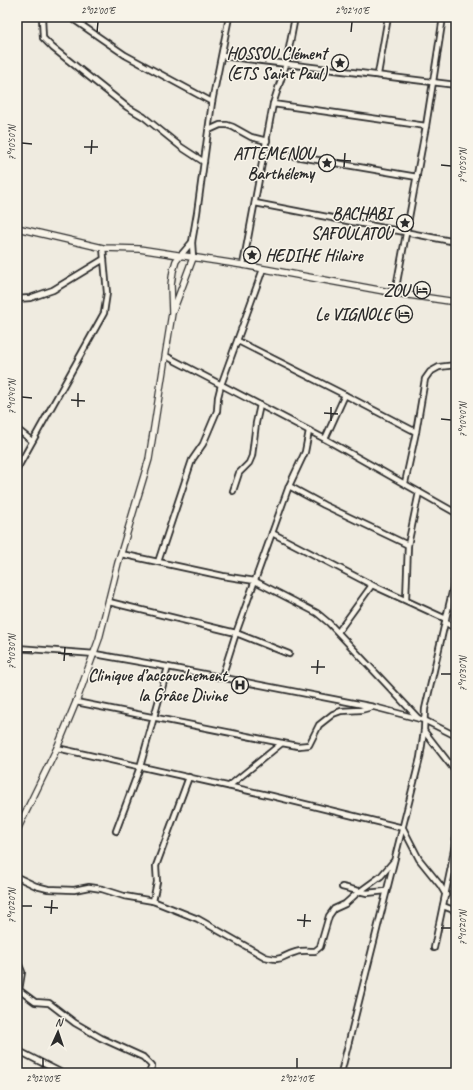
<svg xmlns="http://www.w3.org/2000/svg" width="473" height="1090" viewBox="0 0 473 1090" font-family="Caveat,sans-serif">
	<rect width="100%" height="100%" fill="#efebe0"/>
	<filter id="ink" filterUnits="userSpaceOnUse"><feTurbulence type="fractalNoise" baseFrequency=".025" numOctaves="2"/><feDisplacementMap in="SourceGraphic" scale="8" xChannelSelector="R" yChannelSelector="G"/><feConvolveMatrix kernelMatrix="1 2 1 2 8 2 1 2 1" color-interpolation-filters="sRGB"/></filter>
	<g filter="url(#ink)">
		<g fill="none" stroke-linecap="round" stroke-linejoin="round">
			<g stroke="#2b2b2b" stroke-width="8">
				<g id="minor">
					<polyline points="42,17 43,38 53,48 127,107 144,117 181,147 204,162"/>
					<polyline points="70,17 125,55 212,102"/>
					<polyline points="222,56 456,85"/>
					<polyline points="378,74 388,17"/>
					<polyline points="273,104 286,64 295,17"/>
					<polyline points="426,126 433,82 443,17"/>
					<polyline points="209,130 220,125 227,125 233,127 251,137 267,141"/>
					<polyline points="265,151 417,177"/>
					<polyline points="255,203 456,242"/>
					<polyline points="180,256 192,242"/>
					<polyline points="193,258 192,242 197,213 212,102 229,17"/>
					<polyline points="243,265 273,104 426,126 395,293"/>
					<polyline points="17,299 30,298 53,290 104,259"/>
					<polyline points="238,341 345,395 416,432"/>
					<polyline points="166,356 325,439 456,513"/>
					<polyline points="17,429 32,441"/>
					<polyline points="325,439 345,395"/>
					<polyline points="17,469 104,313 107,293 103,248"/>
					<polyline points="405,483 416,432 425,379 430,372 439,367 456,365"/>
					<polyline points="289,486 324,505 408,545"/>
					<polyline points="233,491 239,473 249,463 252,456 256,423 260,405"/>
					<polyline points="272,533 372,585 446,619"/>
					<polyline points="121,554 223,576 255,581 317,613 329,623 418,718"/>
					<polyline points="158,562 192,460 203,444 217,411 218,397 221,385 263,269"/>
					<polyline points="406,600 408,545 419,492"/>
					<polyline points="109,602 236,633 289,654"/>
					<polyline points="445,622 456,629"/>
					<polyline points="338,632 372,585"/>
					<polyline points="17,648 95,654 168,667 374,707 424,720 456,736"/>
					<polyline points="222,677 236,633 289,486 305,452 309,431"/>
					<polyline points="76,702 282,743"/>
					<polyline points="424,731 456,772"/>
					<polyline points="57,748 272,796 403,828 419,859 440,885 446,895"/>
					<polyline points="229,786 282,743 298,746 309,745 319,725 333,714 341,711 361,710 372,707"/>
					<polyline points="116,831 140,767 168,667"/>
					<path d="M17,877l19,9 12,3 26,1 15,-3 13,2 22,7 29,5 45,18 67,38c19,5 15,-1 31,-5 6,-2 13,-1 19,-1l5,-4 9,-31 5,-7 11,-5 10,-9 26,-19 12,-14"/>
					<polyline points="342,887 367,893 386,891"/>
					<polyline points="153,901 157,882 156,866 189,777"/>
					<polyline points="443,906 456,911"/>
					<polyline points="434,948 451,867 456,838"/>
					<polyline points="17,960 22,972 19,990 35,1002 49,1003 75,1023 101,1038 143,1057 152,1066 149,1073"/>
					<polyline points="17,1050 62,1073"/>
					<polyline points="341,1073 420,758 424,731 425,709 456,575"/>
				</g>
			</g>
			<g stroke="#2b2b2b" stroke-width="8">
				<g id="tertiary">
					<polyline points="17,228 103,248 139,249 243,265 395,293 456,302"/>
					<polyline points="173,311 193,258"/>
					<polyline points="17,830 57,748 76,702 99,639 118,563 149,459 172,313 171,285 173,271 176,261 180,256"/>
				</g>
			</g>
			<use href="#minor" stroke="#f7f3e8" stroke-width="4.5"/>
			<use href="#tertiary" stroke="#f7f3e8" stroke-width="5.5"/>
		</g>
	</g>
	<path fill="none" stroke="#2b2b2b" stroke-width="1.5" d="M97,32l1,-10M351,32l1,-10M22,143l10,1M84,147h14M91,154l1,-14M337,160l14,1M441,165l10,1M344,167l1,-14M22,397l10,1M71,400l14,1M78,407v-14M324,413l14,1M441,419l10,1M331,421v-14M22,652h10M58,653l14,1M64,661l1,-14M311,667h14M317,674l1,-14M441,674h10M22,906h10M44,907l14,1M51,914l1,-14M297,920l14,1M304,927l1,-13M441,928h10M43,1068v-10M297,1068v-10"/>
	<defs>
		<g id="sight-ring" transform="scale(0.9)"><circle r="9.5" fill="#f7f3e8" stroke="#2b2b2b" stroke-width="1.5"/><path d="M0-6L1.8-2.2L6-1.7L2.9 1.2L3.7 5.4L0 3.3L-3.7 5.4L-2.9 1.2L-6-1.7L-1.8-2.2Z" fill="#2b2b2b"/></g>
		<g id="hotel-ring" transform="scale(0.9)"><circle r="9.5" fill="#f7f3e8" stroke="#2b2b2b" stroke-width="1.5"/><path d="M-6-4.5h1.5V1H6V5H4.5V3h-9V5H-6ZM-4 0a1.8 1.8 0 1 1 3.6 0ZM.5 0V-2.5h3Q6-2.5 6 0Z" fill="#2b2b2b"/></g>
		<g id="hospital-ring" transform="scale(0.9)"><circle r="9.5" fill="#f7f3e8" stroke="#2b2b2b" stroke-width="1.5"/><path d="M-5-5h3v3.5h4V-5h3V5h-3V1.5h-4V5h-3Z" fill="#2b2b2b"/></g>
	</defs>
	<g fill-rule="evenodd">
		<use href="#sight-ring" x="340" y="63"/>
		<use href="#sight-ring" x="327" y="163"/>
		<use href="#sight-ring" x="405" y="223"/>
		<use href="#sight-ring" x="252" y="255"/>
		<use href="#hotel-ring" x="422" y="290"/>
		<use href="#hotel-ring" x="404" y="314"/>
		<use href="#hospital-ring" x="240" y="685"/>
	</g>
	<g text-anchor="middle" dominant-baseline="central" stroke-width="3" stroke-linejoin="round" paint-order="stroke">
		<g font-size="17" font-weight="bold" fill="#2b2b2b" stroke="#f7f3e8" text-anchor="end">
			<text x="327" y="53">HOSSOU Clément<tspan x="327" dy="20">(ETS Saint Paul)</tspan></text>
			<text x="314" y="153">ATTEMENOU<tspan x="314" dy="20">Barthélemy</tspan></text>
			<text x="392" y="213">BACHABI<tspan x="392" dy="20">SAFOULATOU</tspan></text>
			<text x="265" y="255" text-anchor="start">HEDIHE Hilaire</text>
			<text x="409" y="290">ZOU</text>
			<text x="391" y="314">Le VIGNOLE</text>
			<text x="227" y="675">Clinique d’accouchement<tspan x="227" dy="20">la Grâce Divine</tspan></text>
		</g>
	</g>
	<rect width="473" height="1090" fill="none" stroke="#f7f3e8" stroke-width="44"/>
	<g transform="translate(58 1032) rotate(3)" stroke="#f7f3e8" stroke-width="3" paint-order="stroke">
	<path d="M0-3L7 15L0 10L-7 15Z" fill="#2b2b2b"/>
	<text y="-6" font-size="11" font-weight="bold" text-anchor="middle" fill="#2b2b2b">N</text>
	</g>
	<rect x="22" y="22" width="429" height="1046" fill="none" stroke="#2b2b2b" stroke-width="1.5"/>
	<g font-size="10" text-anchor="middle" fill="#2b2b2b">
		<text x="98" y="14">2°02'00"E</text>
		<text x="352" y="14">2°02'10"E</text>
		<text transform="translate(11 143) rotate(-90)" y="4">7°10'50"N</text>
		<text transform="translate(462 166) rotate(-90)" y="4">7°10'50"N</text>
		<text transform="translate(11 397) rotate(-90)" y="4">7°10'40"N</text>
		<text transform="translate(462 420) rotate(-90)" y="4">7°10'40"N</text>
		<text transform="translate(11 652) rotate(-90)" y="4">7°10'30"N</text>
		<text transform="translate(462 674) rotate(-90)" y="4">7°10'30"N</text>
		<text transform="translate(11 906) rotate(-90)" y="4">7°10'20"N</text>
		<text transform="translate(462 928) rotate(-90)" y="4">7°10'20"N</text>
		<text x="43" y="1082">2°02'00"E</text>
		<text x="297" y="1082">2°02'10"E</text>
	</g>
</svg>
